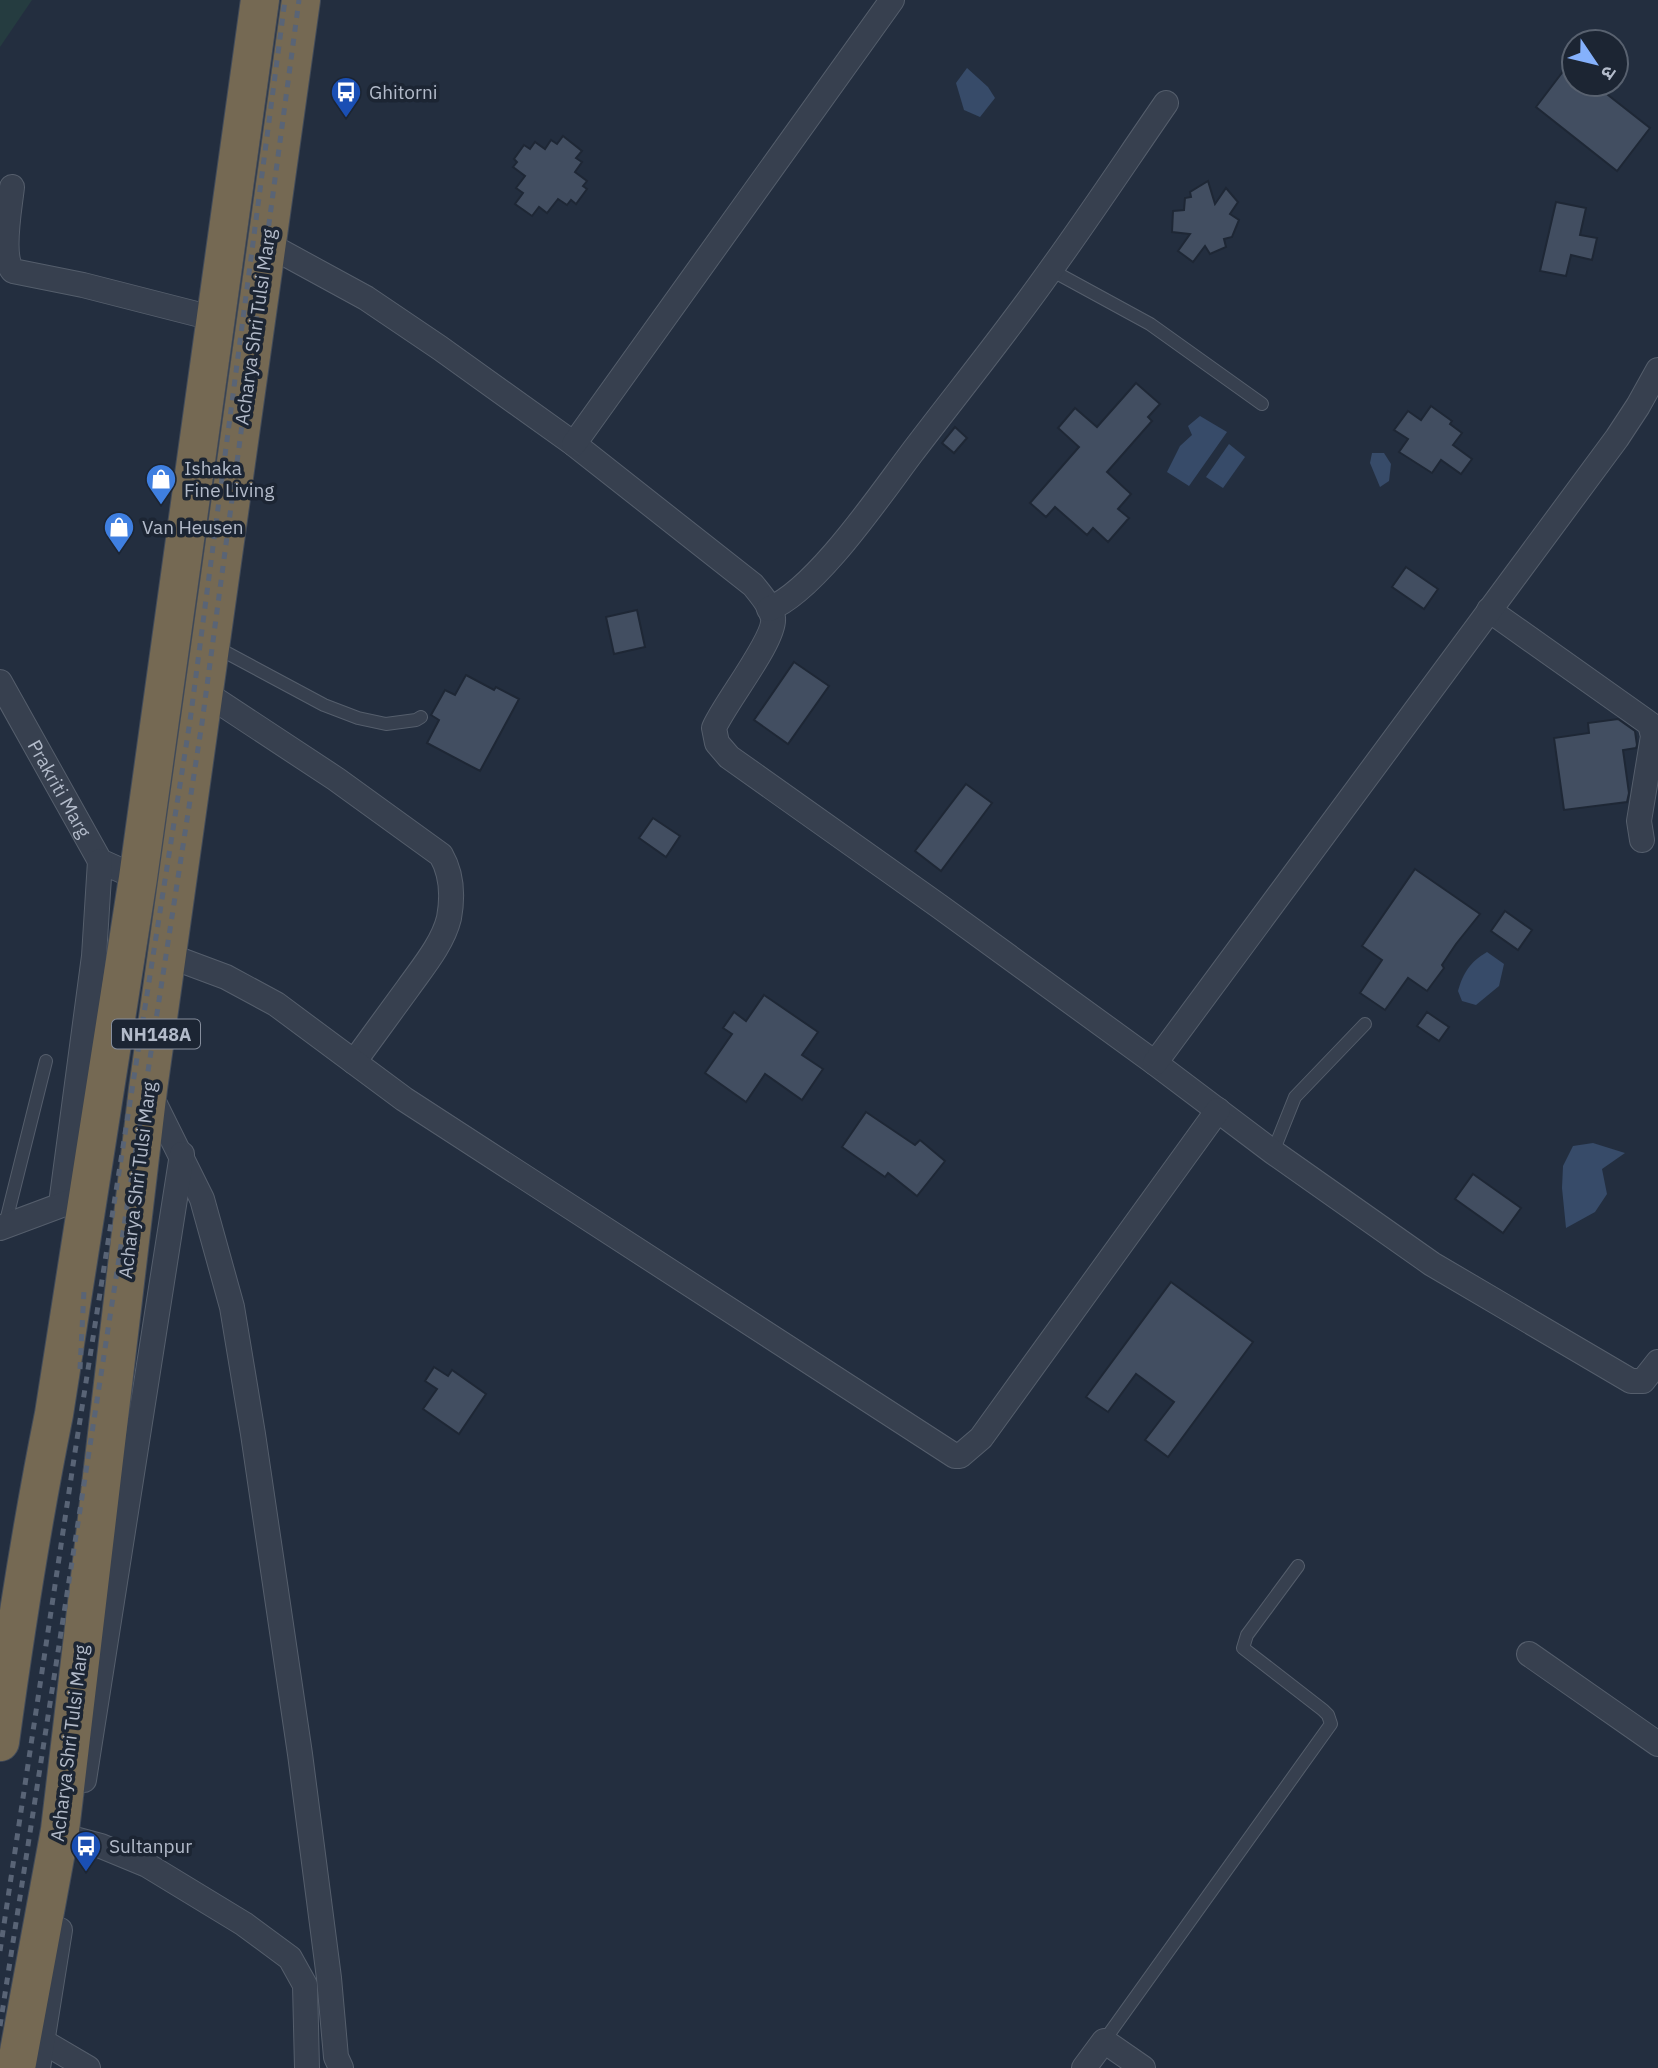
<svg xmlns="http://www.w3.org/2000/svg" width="1658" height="2068" viewBox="0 0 1658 2068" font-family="'IBM Plex Sans','Noto Sans Devanagari',sans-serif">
	<rect width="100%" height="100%" fill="#232e3f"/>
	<polygon fill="#253c40" points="0,0 32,0 0,47"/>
	<g fill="#374b69">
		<polygon points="967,68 988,87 995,98 980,117 964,110 956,83"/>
		<polygon points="1200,416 1227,432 1189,486 1167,472 1180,446 1192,435 1188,426"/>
		<polygon points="1229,444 1245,457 1223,488 1206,477"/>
		<polygon points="1372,453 1384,453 1391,464 1389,481 1380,487 1370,463"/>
		<path d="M1487,952l17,12 -5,22 -23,19 -14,-4 -4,-10c5,-18 12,-29 29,-39z"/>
		<polygon points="1593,1143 1625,1153 1602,1169 1607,1194 1595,1212 1566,1228 1562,1188 1563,1166 1573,1146"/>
	</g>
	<g fill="#424e61" stroke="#1e2735" stroke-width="2">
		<polygon points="1574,57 1574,84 1594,84 1650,128 1617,171 1536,107"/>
		<polygon points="563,136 582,151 576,158 582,162 575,172 587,181 583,186 587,189 576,204 571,200 567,205 558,199 547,213 539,207 532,216 515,204 523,193 516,188 525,176 513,167 517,162 514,159 524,145 530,149 535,142 545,149 551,140 557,144"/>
		<polygon points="1208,181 1215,204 1226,188 1238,202 1230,214 1239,220 1232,237 1224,239 1226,247 1210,254 1205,246 1193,262 1178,251 1190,234 1172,232 1173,211 1184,210 1185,198 1191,197 1190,192"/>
		<polygon points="1556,202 1586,208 1580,235 1597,238 1592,260 1571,255 1566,276 1540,271"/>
		<polygon points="1136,383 1160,404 1148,417 1152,421 1107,472 1131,494 1118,509 1129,518 1108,542 1093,528 1087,535 1055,507 1046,517 1030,503 1079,447 1058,428 1075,408 1097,427"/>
		<polygon points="1431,406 1452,421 1450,424 1462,433 1453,445 1472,459 1461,474 1441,460 1432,473 1399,452 1408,439 1394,430 1408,411 1421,420"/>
		<polygon points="955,427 967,438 954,453 942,443"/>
		<polygon points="1406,567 1438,589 1424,609 1392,587"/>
		<polygon points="637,610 645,647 614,654 606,617"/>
		<polygon points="794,662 829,686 788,744 754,720"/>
		<polygon points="466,675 494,690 496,687 519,699 480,771 427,743 439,720 431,715 445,690 455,695"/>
		<polygon points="1618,719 1635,731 1637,745 1636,748 1623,750 1629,793 1627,802 1564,810 1554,738 1589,733 1588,723"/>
		<polygon points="966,784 992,803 941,871 915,851"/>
		<polygon points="653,818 680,836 666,857 639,838"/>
		<polygon points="1415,869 1480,914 1456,944 1442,965 1444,968 1427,991 1408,978 1385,1010 1360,993 1382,960 1362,946"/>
		<polygon points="1505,911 1532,930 1518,950 1491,931"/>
		<polygon points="764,995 818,1032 802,1055 823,1069 802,1100 765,1074 746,1102 705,1073 732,1034 723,1028 734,1012 746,1021"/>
		<polygon points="1427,1012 1449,1027 1439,1041 1417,1026"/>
		<polygon points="866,1112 915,1145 920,1140 945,1161 917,1196 888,1173 885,1177 842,1147"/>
		<polygon points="1473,1174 1521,1208 1503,1233 1455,1199"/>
		<polygon points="1171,1282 1253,1342 1168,1457 1145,1440 1174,1402 1136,1374 1108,1412 1086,1397"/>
		<polygon points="434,1367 448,1376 452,1370 486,1394 459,1434 423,1409 437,1389 425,1381"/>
	</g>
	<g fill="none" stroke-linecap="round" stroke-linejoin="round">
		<g stroke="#555e6c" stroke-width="14">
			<g id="lane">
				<polyline points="1051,270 1150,324 1262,404"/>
				<polyline points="214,646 324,705 358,718 386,724 416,720 421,717"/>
				<polyline points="1273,1152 1295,1097 1365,1024"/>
				<polyline points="5,1225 46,1061"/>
				<polyline points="1104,2041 1331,1724 1328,1715 1323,1710 1243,1648 1247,1635 1298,1566"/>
			</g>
		</g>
		<g stroke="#555e6c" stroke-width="26">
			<g id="street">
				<path d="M12,187c-2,20 -12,69 1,84l70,14 133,34"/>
				<path d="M267,244l99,54 74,50 134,96 179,141c8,10 17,20 20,33 3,21 -49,86 -59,110l3,15 12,14 210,149 216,157 118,89 159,112 199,117h12l15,-19"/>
				<polyline points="574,444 892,0"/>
				<path d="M769,609c46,-18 111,-114 142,-155 47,-62 96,-122 141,-186 39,-54 76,-110 114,-165"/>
				<polyline points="1489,610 1650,724 1653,736 1639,821 1642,840"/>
				<path id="s1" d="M0,682l100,179 38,17"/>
				<path d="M204,692l132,87 105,76c11,19 12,41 8,63 -6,25 -26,49 -41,70 -18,25 -36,49 -54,74"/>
				<polyline points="167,955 226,977 276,1004 404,1099 955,1456 960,1456 981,1438 1218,1110"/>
				<polyline points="1155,1063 1617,438 1638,406 1658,370"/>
				<polyline points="148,1090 202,1199 232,1307 253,1434 300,1754 329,1978 336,2057 341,2068"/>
				<polyline points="61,1204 94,956 100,861"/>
				<polyline points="0,1228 75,1200"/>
				<polyline points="1529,1654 1658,1744"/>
				<polyline points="84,1780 182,1154"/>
				<polyline points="60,1830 75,1839 101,1846 147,1865 244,1924 290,1958 305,1985 307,2068"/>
				<polyline points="42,2041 88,2068"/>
				<polyline points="38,2068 60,1930"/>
				<polyline points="1084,2068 1104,2041 1143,2068"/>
			</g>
		</g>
		<g stroke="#424b59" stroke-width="40">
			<g id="highway">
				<path d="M0,1742c15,-110 32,-219 54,-328l84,-536 122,-878"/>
				<polyline points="16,2068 60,1830 148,1089 301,0"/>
			</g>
		</g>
		<use href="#lane" stroke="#37404f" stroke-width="12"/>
		<use href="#street" stroke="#37404f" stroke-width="24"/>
		<use href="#highway" stroke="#756953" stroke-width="38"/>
		<g stroke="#596476" stroke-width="5" stroke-dasharray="7 7" stroke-linecap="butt">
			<polyline points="80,1369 84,1290"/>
			<polyline points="0,1951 75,1452 190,721 285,0"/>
			<polyline points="0,2026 202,723 299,0"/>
		</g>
	</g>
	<defs>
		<g id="bus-pin" transform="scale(1.575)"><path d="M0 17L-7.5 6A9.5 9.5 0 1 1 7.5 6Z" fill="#1a4fb4" stroke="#1c2533"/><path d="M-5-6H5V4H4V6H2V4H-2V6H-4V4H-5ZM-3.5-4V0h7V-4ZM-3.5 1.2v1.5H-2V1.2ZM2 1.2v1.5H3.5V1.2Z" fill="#fff"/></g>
		<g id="shop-pin" transform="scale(1.575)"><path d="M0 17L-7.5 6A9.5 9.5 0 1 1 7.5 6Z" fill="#3f7fe0" stroke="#1c2533"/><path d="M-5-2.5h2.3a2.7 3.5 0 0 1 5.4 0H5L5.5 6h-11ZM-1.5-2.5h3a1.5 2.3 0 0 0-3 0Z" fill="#fff"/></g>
	</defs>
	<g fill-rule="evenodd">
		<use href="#bus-pin" x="346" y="92"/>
		<use href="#shop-pin" x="161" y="479"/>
		<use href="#shop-pin" x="119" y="527"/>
		<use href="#bus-pin" x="86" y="1846"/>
	</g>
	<g text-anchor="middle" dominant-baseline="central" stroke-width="7" stroke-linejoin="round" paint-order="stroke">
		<rect fill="#1c2533" stroke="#868e9d" stroke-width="2" x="112" y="1019.5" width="88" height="29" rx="5"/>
		<g font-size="18" font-weight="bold" fill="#b3bbca">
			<text x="156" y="1034">NH148A</text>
		</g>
		<g font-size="19" fill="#b3bbca" stroke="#1c2533" text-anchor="start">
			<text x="369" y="92">Ghitorni</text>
			<text x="184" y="468">Ishaka<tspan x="184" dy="22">Fine Living</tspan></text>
			<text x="142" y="527">Van Heusen</text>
			<text x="109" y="1846">Sultanpur</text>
		</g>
		<g font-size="19" fill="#b3bbca" stroke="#1c2533">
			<text transform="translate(255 327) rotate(-82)">Acharya Shri Tulsi Marg</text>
			<text stroke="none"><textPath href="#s1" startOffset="122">Prakriti Marg</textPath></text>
			<text transform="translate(137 1180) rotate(-83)">Acharya Shri Tulsi Marg</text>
			<text transform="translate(69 1743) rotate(-83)">Acharya Shri Tulsi Marg</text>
		</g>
	</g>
	<g transform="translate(1595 63) rotate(125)"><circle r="33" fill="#1c2533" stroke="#58616f" stroke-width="2"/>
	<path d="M0-5L12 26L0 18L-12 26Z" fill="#85b1fc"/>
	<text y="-10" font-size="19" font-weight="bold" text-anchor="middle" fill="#b3bbca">उ</text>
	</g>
</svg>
